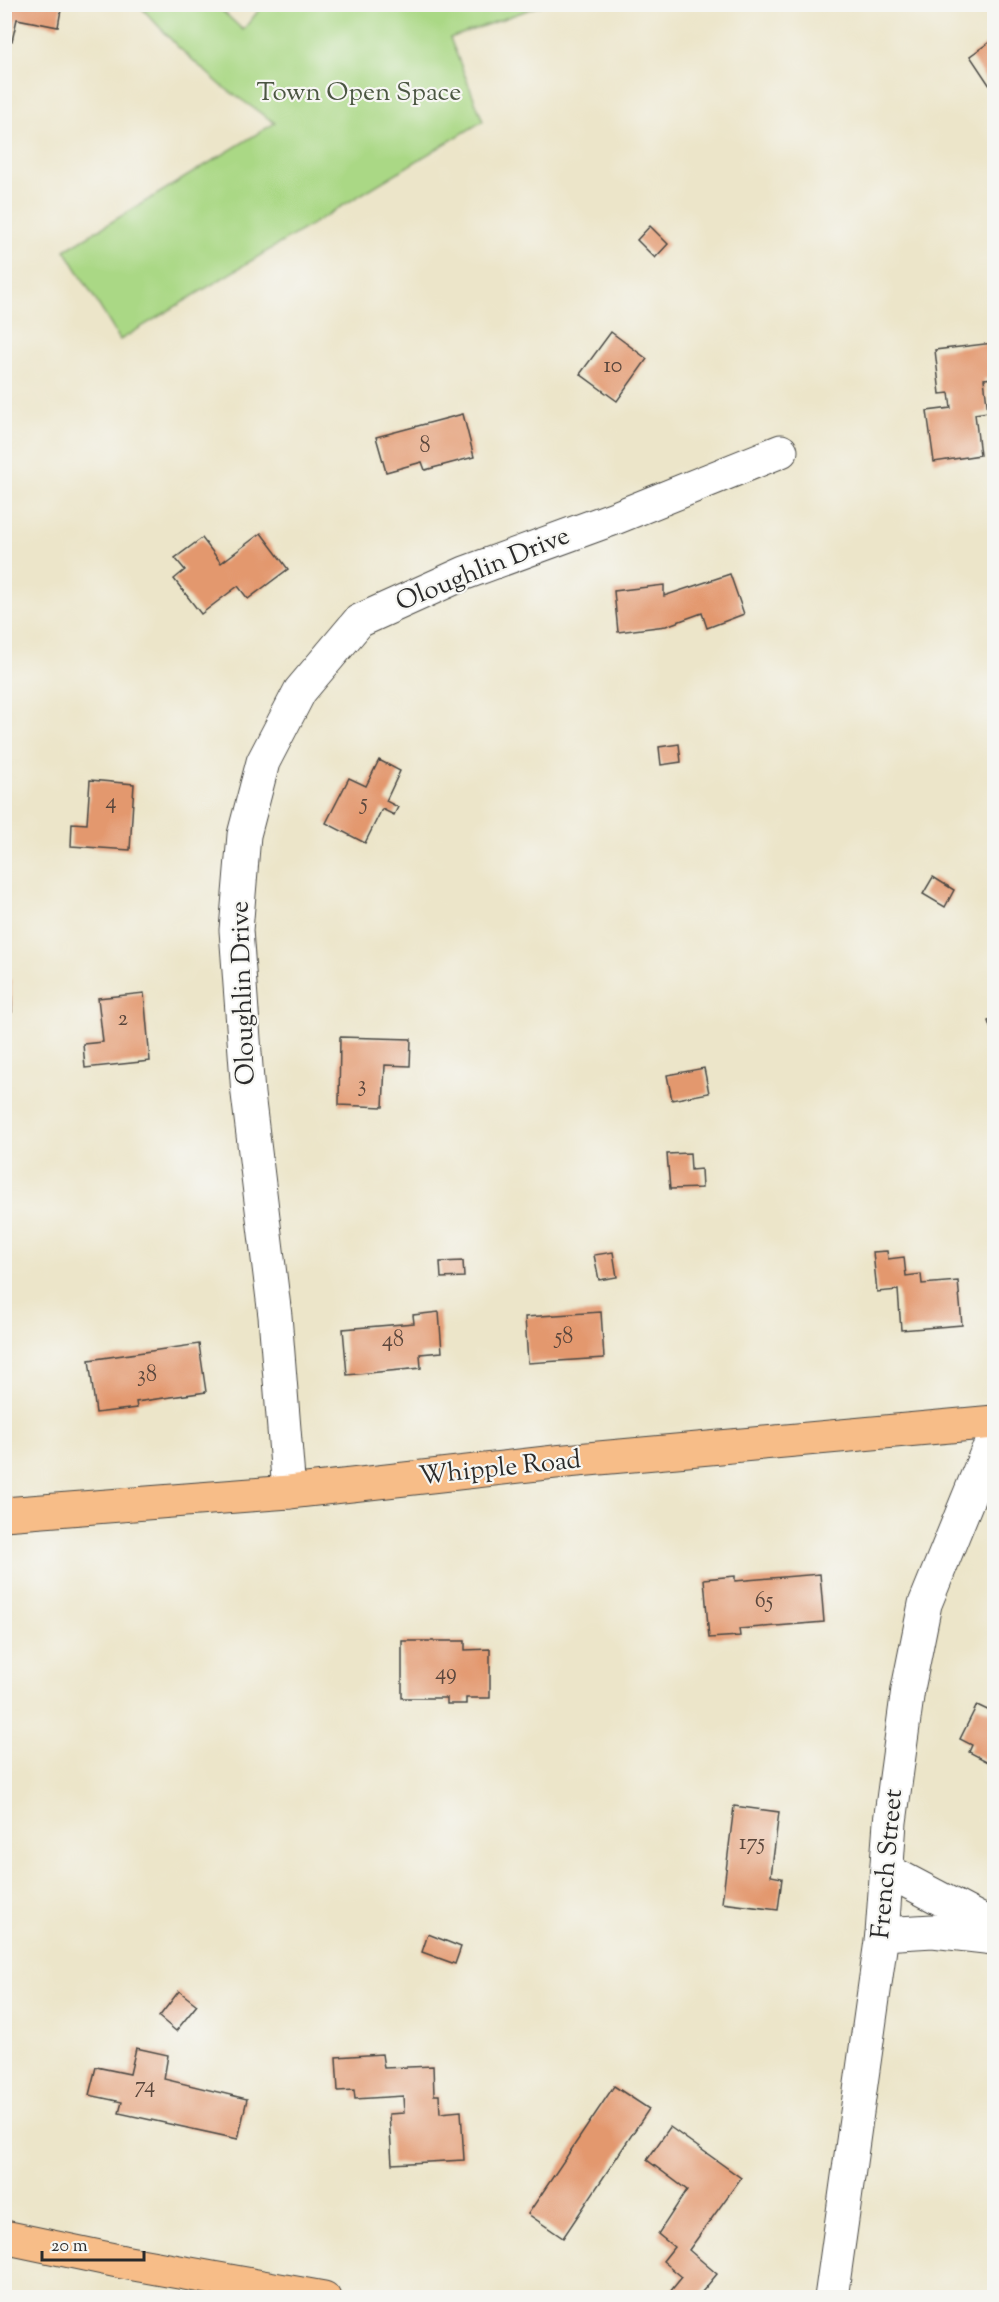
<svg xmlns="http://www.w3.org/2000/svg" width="999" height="2302" viewBox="0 0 999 2302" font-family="'Sorts Mill Goudy',serif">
	<rect width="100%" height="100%" fill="#f6f6f2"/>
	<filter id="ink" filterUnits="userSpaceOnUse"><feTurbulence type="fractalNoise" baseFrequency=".0167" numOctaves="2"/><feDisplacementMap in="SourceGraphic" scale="12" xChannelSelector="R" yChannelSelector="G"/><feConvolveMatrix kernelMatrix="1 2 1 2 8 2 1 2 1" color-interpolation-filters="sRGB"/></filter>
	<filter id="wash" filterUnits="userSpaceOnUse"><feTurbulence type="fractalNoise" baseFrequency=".008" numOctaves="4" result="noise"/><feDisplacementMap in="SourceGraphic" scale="24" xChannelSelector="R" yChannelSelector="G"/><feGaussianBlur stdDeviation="1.35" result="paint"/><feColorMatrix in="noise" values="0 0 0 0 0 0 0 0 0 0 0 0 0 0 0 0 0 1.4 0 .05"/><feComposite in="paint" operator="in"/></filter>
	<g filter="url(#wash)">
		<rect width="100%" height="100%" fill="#ece5c9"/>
		<polygon fill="#aad885" stroke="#6a8258" stroke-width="1.5" points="139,5 216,5 243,30 263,5 542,5 450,38 483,121 120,340 65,250 275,123 223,87 177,46"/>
		<g id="blocks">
			<g fill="#e3986e">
				<polygon points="4,4 62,4 58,27 17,19 12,41 4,39"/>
				<polygon points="994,39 994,92 970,56"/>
				<polygon points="650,226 668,244 655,258 637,240"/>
				<polygon points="611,332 647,359 617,401 580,374"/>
				<polygon points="993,343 994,378 984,379 988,412 975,414 980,455 934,462 927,411 951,408 949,393 940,394 935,350"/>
				<polygon points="463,414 474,457 425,470 422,462 386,472 376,437"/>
				<polygon points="261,533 288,569 248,599 238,586 201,614 174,579 185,570 175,558 202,538 221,563"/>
				<polygon points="730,574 744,614 707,628 702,613 666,626 618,632 614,591 664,585 664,596"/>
				<polygon points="679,744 681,762 661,765 659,747"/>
				<polygon points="379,760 400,771 386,801 398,807 394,815 382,809 365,843 326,823 349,778 366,786"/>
				<polygon points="90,780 134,784 130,850 71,846 72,823 87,824"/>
				<polygon points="933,877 954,890 945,907 923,894"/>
				<polygon points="4,980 11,980 12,1012 4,1012"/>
				<polygon points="144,993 150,1061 85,1068 83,1044 103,1042 98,998"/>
				<polygon points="994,1018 994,1038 988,1021"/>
				<polygon points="340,1037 411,1039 410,1066 385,1065 383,1107 339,1105"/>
				<polygon points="704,1068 709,1093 672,1100 667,1075"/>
				<polygon points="690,1153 691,1170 701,1169 702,1188 670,1189 667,1154"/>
				<polygon points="887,1251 888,1259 904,1257 906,1276 921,1274 922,1284 958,1281 962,1325 901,1330 898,1290 877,1292 873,1252"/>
				<polygon points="613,1252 617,1277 599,1280 594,1255"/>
				<polygon points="463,1261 464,1277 441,1278 440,1262"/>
				<polygon points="439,1312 442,1352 420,1354 421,1368 347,1375 343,1329 414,1323 413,1315"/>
				<polygon points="601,1312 604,1358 528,1363 525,1317"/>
				<polygon points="199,1344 206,1392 136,1402 137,1408 96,1413 89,1360"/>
				<polygon points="820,1574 824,1622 739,1629 740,1636 709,1638 704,1579 735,1576 735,1581"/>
				<polygon points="402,1641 465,1641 465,1650 490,1649 490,1698 466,1698 466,1704 447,1704 447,1698 402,1698"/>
				<polygon points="977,1705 994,1713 994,1765 969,1752 972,1745 960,1739"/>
				<polygon points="734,1806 779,1812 771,1876 782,1878 778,1910 722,1903"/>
				<polygon points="428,1934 461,1947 455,1964 422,1952"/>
				<polygon points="179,1991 197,2005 176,2031 159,2017"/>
				<polygon points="136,2048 168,2055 164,2079 247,2099 238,2139 119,2113 122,2102 89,2095 96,2067 130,2074"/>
				<polygon points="382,2054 384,2068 433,2066 434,2095 439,2095 440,2113 461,2111 464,2160 392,2164 389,2114 404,2113 403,2096 355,2099 354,2090 338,2091 336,2057"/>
				<polygon points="614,2086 649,2109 563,2238 528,2214"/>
				<polygon points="670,2127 741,2178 689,2250 717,2274 697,2298 665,2298 682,2277 663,2261 674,2247 658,2234 687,2190 647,2160"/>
			</g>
		</g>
	</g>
	<g filter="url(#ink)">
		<use href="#blocks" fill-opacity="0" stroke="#484743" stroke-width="1.5"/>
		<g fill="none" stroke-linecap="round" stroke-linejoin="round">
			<g stroke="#484743" stroke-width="35">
				<g id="minor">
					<polyline points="289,1492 275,1316 248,1094 236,930 244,835 263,762 300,691 359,621 465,573 615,518 781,451"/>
					<polyline points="888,1871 994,1927"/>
					<polyline points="882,1934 933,1931 994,1938"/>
					<polyline points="831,2298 882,1934 890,1822 908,1689 925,1604 987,1452 994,1445"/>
				</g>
			</g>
			<g stroke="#484743" stroke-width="35">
				<g id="major">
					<polyline points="4,1514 289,1492 555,1462 994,1422"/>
					<polyline points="4,2237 123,2262 324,2298"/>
				</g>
			</g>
			<use href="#minor" stroke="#fff" stroke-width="33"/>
			<use href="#major" stroke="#f7bd88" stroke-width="33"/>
		</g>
	</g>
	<g text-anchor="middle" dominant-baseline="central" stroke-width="4.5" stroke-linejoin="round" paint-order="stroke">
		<g font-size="22" fill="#59463c">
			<text x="613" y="367">10</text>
			<text x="425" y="447">8</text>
			<text x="111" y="803">4</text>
			<text x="364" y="804">5</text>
			<text x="123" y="1020">2</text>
			<text x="362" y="1086">3</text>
			<text x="564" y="1338">58</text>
			<text x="393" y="1341">48</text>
			<text x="147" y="1376">38</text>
			<text x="764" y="1602">65</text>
			<text x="446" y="1674">49</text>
			<text x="752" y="1844">175</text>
			<text x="145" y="2087">74</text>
		</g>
		<g font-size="26" fill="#4b5642" stroke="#f6f6f2">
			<text x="359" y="93">Town Open Space</text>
		</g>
		<g font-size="26" fill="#2b2b2b" stroke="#f6f6f2">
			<text transform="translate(483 570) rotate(-22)">Oloughlin Drive</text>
			<text transform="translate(244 993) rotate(-92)">Oloughlin Drive</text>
			<text transform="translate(500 1469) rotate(-6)">Whipple Road</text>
			<text transform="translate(888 1864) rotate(-85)">French Street</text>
		</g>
	</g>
	<rect width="999" height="2302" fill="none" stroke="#f6f6f2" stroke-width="24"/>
	<path d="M42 2251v9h102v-9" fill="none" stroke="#2b2b2b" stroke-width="3"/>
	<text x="51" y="2251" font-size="18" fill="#2b2b2b" stroke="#f6f6f2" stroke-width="4.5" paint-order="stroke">20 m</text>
</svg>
